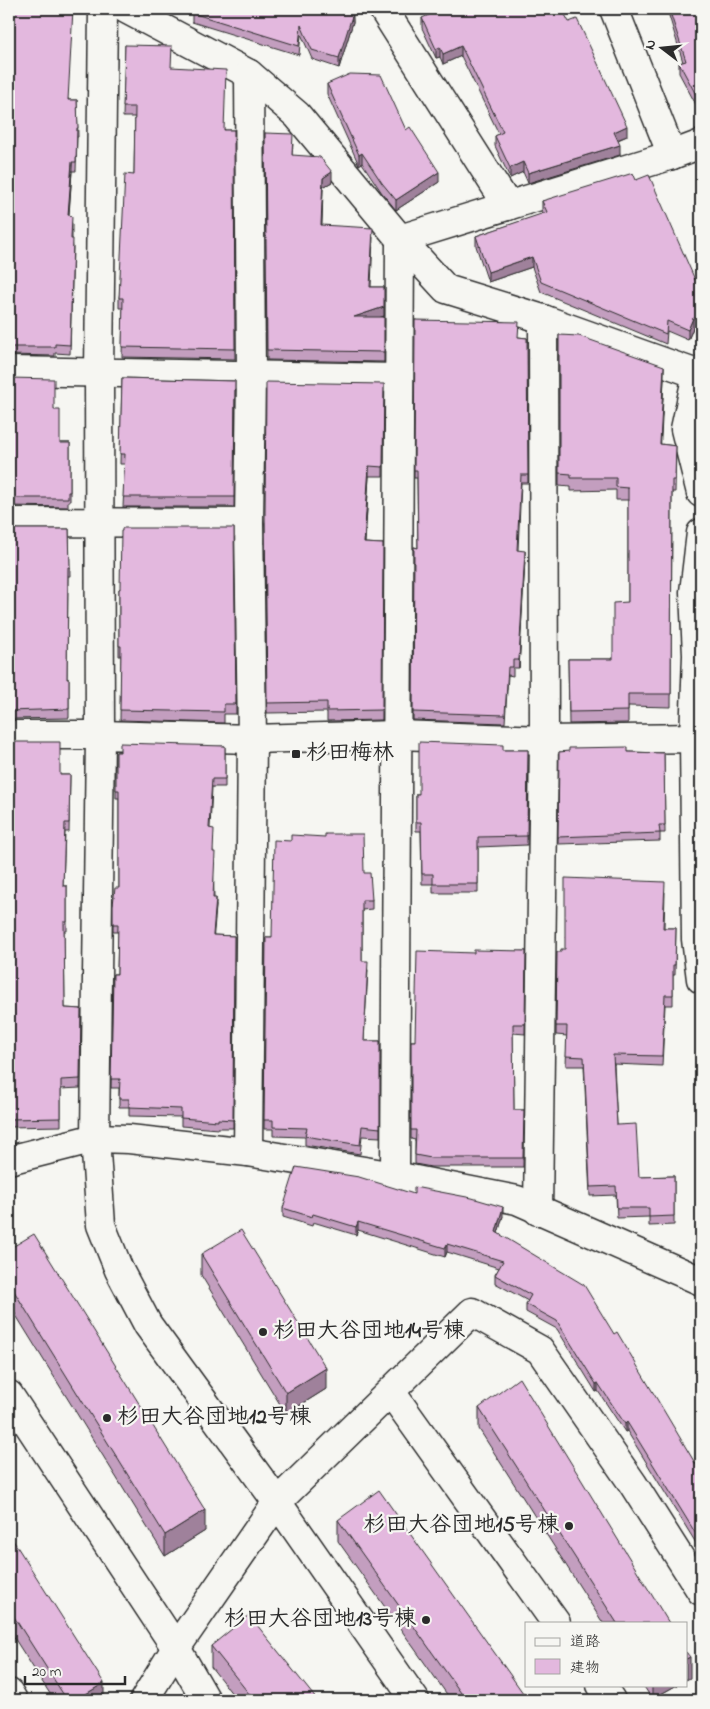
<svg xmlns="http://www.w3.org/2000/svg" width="710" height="1709" viewBox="0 0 710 1709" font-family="'Indie Flower','Klee One',sans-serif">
	<rect width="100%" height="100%" fill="#f6f6f2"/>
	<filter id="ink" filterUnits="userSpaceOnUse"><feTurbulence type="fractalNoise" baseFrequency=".02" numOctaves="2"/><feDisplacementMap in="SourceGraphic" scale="10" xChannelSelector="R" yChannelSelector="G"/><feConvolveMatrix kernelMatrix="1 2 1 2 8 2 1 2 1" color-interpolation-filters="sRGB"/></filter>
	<g filter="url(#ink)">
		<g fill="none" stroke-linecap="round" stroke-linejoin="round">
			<g stroke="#2b2b2b" stroke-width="31">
				<g id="minor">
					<polyline points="103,9 99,373 100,735 95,1138 101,1225 119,1270 148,1325 277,1502 415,1700"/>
					<polyline points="126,9 249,74 297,115 400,239 446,289 543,319 697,374"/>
					<polyline points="383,9 508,206"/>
					<polyline points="614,9 672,155"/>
					<polyline points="701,370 697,374 685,429 701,493"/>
					<polyline points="9,371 399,378"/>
					<polyline points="9,522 249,523"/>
					<polyline points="701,533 694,592 697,655 694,738 696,939 701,979"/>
					<polyline points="9,735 100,735 252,739 397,735 544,740 701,738"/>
					<polyline points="248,1152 252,739 249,523 251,375 249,74"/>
					<polyline points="9,1160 95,1138 129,1139 248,1152 395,1176 517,1200 701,1281"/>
					<polyline points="395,1176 400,239 672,155 701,144"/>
					<polyline points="538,1211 544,740 543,319"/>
					<polyline points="391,1392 556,1623"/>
					<polyline points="9,1395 176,1648 206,1700"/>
					<polyline points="601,1685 611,1700"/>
					<polyline points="9,1693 13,1700"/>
					<polyline points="144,1700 176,1648 277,1502 472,1312 540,1350 633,1484 701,1591"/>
				</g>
			</g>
			<use href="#minor" stroke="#f6f6f2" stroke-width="28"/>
		</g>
		<g fill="#c39ebf" stroke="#2b2b2b">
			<polygon points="9,9 69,100 77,100 78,137 77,137 76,171 72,171 69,215 72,224 72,239 73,248 70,354 55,353 55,356 9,355"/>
			<polygon points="193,9 353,9 352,13 353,22 339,68 312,59 301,34 299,55 192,22 192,13"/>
			<polygon points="667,9 701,9 701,114 679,73 679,63 683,62"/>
			<polygon points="422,18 627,136 618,140 620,155 528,183 523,172 510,178 495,146 495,136 499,134 461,56 443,64 440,57 436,58 422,28"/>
			<polygon points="125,45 171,67 225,130 234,130 235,359 122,357 123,308 119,308 119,298 134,175 135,117 123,117"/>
			<polygon points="327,84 406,130 439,182 396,210 382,193 362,163 359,165 327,94"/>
			<polygon points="265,133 293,144 292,155 332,182 323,187 322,225 373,237 371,287 384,287 384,316 381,317 384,317 384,362 267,360"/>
			<polygon points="636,180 696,282 701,280 699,331 693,328 688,340 667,331 666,344 541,292 532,267 488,282 476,246 476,236 543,214 542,211 542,201"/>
			<polygon points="415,320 518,337 527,338 528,483 521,483 518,550 525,559 519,668 513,668 513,676 508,675 505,723 413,720 414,547 418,548 417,478 414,478"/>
			<polygon points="559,335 664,379 660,444 676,446 675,492 672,492 671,707 628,706 628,723 569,724 568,659 613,659 628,602 628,500 616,500 616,490 571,491 571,487 559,486"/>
			<polygon points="9,378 54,410 60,443 70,443 70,501 68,501 68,507 9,506"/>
			<polygon points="122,378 235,381 234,507 123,507 125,464 120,464"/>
			<polygon points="384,384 383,476 369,476 365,543 383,544 382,720 327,721 327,712 267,713 265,523"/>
			<polygon points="234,528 236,714 224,714 224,723 120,720 121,656 119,656 119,589"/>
			<polygon points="9,529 69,529 70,576 68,576 67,679 69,679 69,718 9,719"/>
			<polygon points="9,742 60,775 70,775 69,832 65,832 63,886 67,886 67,931 64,931 65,1008 81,1009 80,1088 61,1089 61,1126 9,1127"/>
			<polygon points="225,746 225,787 212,787 210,828 213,852 214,898 216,906 213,935 234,936 233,1128 218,1128 218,1129 181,1126 181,1117 129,1116 129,1107 119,1107 119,1088 111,1088 113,974 117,974 118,932 113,932 113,905 119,888 119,798 116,798 116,752"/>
			<polygon points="503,750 528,750 527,845 478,847 478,893 433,893 433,884 422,884 421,831 416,831 416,794 419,794"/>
			<polygon points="559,752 628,752 664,753 665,833 660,833 660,841 558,844"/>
			<polygon points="364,873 372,900 372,909 362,910 362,961 368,970 364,1041 380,1041 380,1137 362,1136 360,1154 305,1145 305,1137 273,1136 273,1129 264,1129 266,937 272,937"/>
			<polygon points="665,892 664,928 676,928 675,975 673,975 673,1005 665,1005 662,1066 614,1064 617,1125 639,1177 674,1176 674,1225 649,1226 649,1217 617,1218 616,1195 590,1196 584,1066 566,1066 567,1036 556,1035 557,952 561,952 565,949"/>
			<polygon points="526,951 525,1034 513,1033 514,1110 524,1110 523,1167 431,1167 415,1164 415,1140 411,1139 411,1041 415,1041 474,953"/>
			<polygon points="414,1194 503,1216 498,1233 614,1334 701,1473 696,1543 627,1431 625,1432 598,1391 596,1392 557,1329 526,1312 526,1304 528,1301 495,1283 495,1275 499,1268 447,1252 445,1257 358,1230 356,1235 313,1222 312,1226 283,1217 283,1208"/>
			<polygon points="9,1249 205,1531 165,1556 9,1304"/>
			<polygon points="201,1254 326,1389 286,1414 201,1275"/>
			<polygon points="479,1408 669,1623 603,1623 479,1429"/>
			<polygon points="338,1520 528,1700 451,1700 338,1541"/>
			<polygon points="9,1534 104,1700 54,1700 9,1630"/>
			<polygon points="211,1646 317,1700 237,1700 211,1667"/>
			<polygon points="643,1685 677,1685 652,1699"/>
		</g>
		<g fill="#9f819b" stroke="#2b2b2b">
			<polygon points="351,9 353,9 351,21 353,13 353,22 339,68 339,58"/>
			<polygon points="461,46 461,56 443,64 443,54"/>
			<polygon points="440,47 440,57 436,58 436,49"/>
			<polygon points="627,126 627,136 614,141 614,132"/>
			<polygon points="620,145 620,155 528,183 528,173"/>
			<polygon points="362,153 362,163 359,165 359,155"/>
			<polygon points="72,162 72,171 68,224 68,215"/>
			<polygon points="523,162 523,172 510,178 510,168"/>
			<polygon points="332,172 332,182 323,187 321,235 323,178"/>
			<polygon points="439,172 439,182 396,210 396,200"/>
			<polygon points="532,257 532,267 488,282 488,272"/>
			<polygon points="384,307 384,316 354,326 354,317"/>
			<polygon points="701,312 701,323 699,331 699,321"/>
			<polygon points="693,318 693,328 688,340 688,330"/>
			<polygon points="664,366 664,379 660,457 660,444"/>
			<polygon points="369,466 369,476 364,553 364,543"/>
			<polygon points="525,551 525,559 519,668 519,660"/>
			<polygon points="216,898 216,906 213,943 213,935"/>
			<polygon points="503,1207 503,1216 496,1240 496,1232"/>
			<polygon points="358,1222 358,1230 356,1235 356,1227"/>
			<polygon points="447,1244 447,1252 445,1257 445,1248"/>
			<polygon points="326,1368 326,1389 286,1414 286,1393"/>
			<polygon points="598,1383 598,1391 596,1392 596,1384"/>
			<polygon points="627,1422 627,1431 625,1432 625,1424"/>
			<polygon points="205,1510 205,1531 165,1556 165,1535"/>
			<polygon points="701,1530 701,1539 696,1543 696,1534"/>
			<polygon points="690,1657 690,1678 686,1680 686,1659"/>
			<polygon points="104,1683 104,1700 76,1700"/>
			<polygon points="652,1685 677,1685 652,1699"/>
		</g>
		<g fill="#e3b8de" stroke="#2b2b2b">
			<polygon points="9,9 73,9 68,100 77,100 78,128 77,128 76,162 72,162 68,215 72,216 71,239 73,239 70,345 55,344 55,347 9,347"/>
			<polygon points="193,9 351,9 351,12 353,13 339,58 312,50 301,25 299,46 192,13"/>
			<polygon points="442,9 562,9 569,22 577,19 627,126 614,132 620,145 528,173 523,162 510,168 495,136 503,132 461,46 443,54 440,47 436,49 422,18"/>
			<polygon points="669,9 701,9 701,104 679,63 686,61"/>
			<polygon points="125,45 172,46 171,67 226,70 224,130 234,130 235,349 122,347 123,298 119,298 125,174 134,175 135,107 123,107"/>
			<polygon points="350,74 381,75 406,130 410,127 439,172 396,200 382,183 362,153 359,155 327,84"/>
			<polygon points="265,133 293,134 292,155 320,157 332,172 323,178 321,225 373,228 370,287 384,287 384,307 354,317 384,317 384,352 267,350"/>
			<polygon points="633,173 636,180 649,175 696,282 701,280 701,312 699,321 693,318 688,330 667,321 666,334 541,282 532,257 488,272 476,236 547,212 542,201"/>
			<polygon points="415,320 519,322 518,337 527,338 528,475 521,475 517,550 525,551 519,660 513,660 513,667 508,667 505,715 413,712 414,547 418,548 417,470 414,470"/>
			<polygon points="559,335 579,336 664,366 660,444 676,446 675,480 672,480 671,694 628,694 628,711 569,712 568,659 613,659 613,603 628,602 628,488 616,487 616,478 571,478 571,474 559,473"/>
			<polygon points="9,378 54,379 54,410 60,410 60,443 70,443 70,492 68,492 68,498 9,498"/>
			<polygon points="122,378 235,381 234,497 123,497 125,454 120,454"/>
			<polygon points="266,382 384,384 383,467 369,466 364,543 383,544 382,710 327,711 327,702 267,703 265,513"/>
			<polygon points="122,528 234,528 236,704 224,704 224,712 120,710 121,646 119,646 119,589 120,589 121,531 122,531"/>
			<polygon points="9,529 69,529 70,567 68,567 67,679 69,679 69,709 9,711"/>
			<polygon points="9,742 60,742 60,775 70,775 69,823 65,823 63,886 67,886 67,922 64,922 65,1008 81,1009 80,1079 61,1080 61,1118 9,1119"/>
			<polygon points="419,742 503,745 503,750 528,750 527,836 478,837 478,884 433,884 433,874 422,874 421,822 416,822 416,794 419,794"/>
			<polygon points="120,743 225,746 225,779 212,779 209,828 214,829 213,852 215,852 213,898 216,898 213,935 234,936 233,1120 218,1119 218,1121 181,1118 181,1109 129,1107 129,1099 119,1099 120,1079 111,1079 113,974 117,974 118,924 113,924 113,905 115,888 119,888 119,790 116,790 116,752 120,752"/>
			<polygon points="628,747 628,752 664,753 665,825 659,825 660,833 558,837 559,752 569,751 569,748"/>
			<polygon points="325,834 363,834 364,873 370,873 372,900 362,900 362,961 368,961 364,1041 380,1041 380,1128 362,1126 360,1145 305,1136 307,1128 273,1127 273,1120 264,1120 266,937 272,937 274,840 291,841 291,835 325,837"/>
			<polygon points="565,878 665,882 663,928 676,928 675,965 673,965 673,995 665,995 662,1056 613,1055 617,1125 636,1124 639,1177 674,1176 674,1216 649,1217 649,1208 617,1208 616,1186 590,1187 584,1057 566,1056 567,1026 556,1026 557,952 561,952 561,949 565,949"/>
			<polygon points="474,950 526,951 525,1024 513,1024 514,1110 524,1110 523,1158 431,1158 415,1155 416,1130 411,1130 411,1041 415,1041 417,951 474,953"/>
			<polygon points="296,1167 359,1177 414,1194 414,1187 472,1198 503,1207 496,1232 584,1285 614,1334 617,1332 701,1473 701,1530 696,1534 627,1422 625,1424 598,1383 596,1384 557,1321 526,1304 531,1295 495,1275 503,1261 447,1244 445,1248 358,1222 356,1227 313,1214 312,1217 283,1208"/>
			<polygon points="241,1230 326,1368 286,1393 201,1254"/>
			<polygon points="34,1234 205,1510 165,1535 9,1283 9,1249"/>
			<polygon points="519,1378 669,1623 617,1623 479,1408"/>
			<polygon points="379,1490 528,1700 466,1700 338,1520"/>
			<polygon points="9,1534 104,1683 76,1700 67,1700 9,1609"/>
			<polygon points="249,1615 317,1700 254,1700 211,1646"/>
			<polygon points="686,1652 690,1657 686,1659"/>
		</g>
	</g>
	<g fill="#2b2b2b" stroke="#f6f6f2" stroke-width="2">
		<rect x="291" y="749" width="10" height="10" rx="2.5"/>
		<circle cx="263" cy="1332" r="5"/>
		<circle cx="107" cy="1418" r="5"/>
		<circle cx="569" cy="1526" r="5"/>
		<circle cx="426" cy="1620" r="5"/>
	</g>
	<g text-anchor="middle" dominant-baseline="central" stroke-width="4.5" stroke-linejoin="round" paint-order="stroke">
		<g font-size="22" font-weight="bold" fill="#2b2b2b" stroke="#f6f6f2" text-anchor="start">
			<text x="306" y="754">杉田梅林</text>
			<text x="273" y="1332">杉田大谷団地14号棟</text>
			<text x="117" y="1418">杉田大谷団地12号棟</text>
			<text x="559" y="1526" text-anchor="end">杉田大谷団地15号棟</text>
			<text x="416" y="1620" text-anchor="end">杉田大谷団地13号棟</text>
		</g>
	</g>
	<rect width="710" height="1709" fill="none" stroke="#f6f6f2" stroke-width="30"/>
	<rect x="15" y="15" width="680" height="1679" fill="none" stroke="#2b2b2b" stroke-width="2" filter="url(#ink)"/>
	<rect x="525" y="1622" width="162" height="65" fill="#f6f6f2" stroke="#a5a5a2"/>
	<rect x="535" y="1638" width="25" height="8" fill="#f6f6f2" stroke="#a5a5a2"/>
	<text x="570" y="1646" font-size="15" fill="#2b2b2b">道路</text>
	<rect x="535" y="1659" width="25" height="15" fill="#e3b8de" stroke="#a5a5a2"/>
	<text x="570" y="1672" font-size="15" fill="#2b2b2b">建物</text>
	<g transform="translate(662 48) rotate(286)" stroke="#f6f6f2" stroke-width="4" paint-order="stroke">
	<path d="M0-4L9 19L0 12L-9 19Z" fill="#2b2b2b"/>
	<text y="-8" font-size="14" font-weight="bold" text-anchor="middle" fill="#2b2b2b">N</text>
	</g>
	<path d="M25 1676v8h100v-8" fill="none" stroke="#2b2b2b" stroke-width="2.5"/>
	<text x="32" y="1676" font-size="15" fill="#2b2b2b" stroke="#f6f6f2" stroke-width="4" paint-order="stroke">20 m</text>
</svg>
